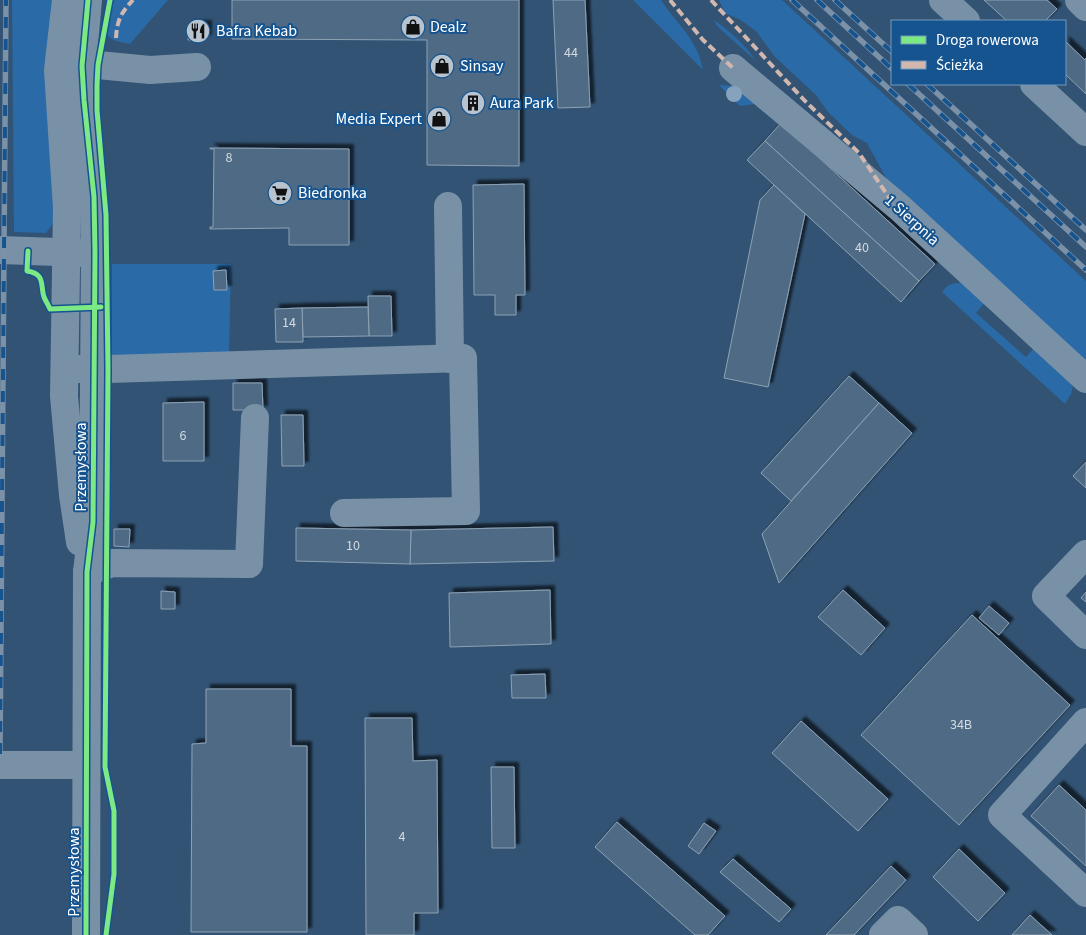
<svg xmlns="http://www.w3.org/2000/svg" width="1086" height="935" viewBox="0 0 1086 935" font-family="'Source Sans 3',sans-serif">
	<defs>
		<filter id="shadow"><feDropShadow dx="4.5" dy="-4.5" stdDeviation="1" flood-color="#0009"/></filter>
	</defs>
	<rect width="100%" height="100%" fill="#325374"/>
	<g fill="#2a6aa7">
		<polygon points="12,0 57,0 58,217 46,233 14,232"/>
		<path d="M113,0h55l-38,44c-8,-2 -18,-2 -23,-10z"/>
		<path d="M633,0h28c17,26 36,38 42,70z"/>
		<polygon points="719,0 782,0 1086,281 1086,365 892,189 867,143 852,135 828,112 816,95 775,57 757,32 741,20 725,13"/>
		<path d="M714,20c17,12 31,25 42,41l-39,-35z"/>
		<polygon points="719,85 737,86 762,103 740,106"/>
		<polygon points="112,264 231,264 229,358 112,358"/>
		<polygon points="955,283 963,283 986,301 976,313 1026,357 1036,346 1073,386 1071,394 1065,404 942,292 947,286"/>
	</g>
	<g fill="#4f6a84" stroke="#8ea2b5" filter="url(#shadow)">
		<polygon points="232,0 519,0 519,166 427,165 427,40 232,39"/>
		<polygon points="553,0 585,0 590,107 558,108"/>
		<polygon points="984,0 1047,0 1057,9 1045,21 1007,21"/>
		<polygon points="189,25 207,25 207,39 188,40"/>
		<polygon points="1065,41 1085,60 1086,58 1086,94 1065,74"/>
		<polygon points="781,123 935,264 919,281 765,141"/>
		<polygon points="765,141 919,281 901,302 747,160"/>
		<polygon points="210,148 349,149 349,245 289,245 289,228 210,229 210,227 213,227 214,149 210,149"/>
		<polygon points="524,184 525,295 516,295 516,315 495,315 495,295 474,295 473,185"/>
		<polygon points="774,185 805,214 768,387 724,378 760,200"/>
		<polygon points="226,270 227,290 214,290 213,271"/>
		<polygon points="368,296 391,296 392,336 369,336"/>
		<polygon points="368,307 369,336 303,337 302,308"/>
		<polygon points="302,308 303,342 276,342 275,309"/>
		<polygon points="849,376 879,403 791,501 761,473"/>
		<polygon points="233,383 262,383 263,410 233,410"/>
		<polygon points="204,402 204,461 163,461 163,403"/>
		<polygon points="879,403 912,433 779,583 762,534"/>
		<polygon points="281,415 303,415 304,466 282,466"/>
		<polygon points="1086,462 1086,488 1073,476"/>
		<polygon points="553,527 554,561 410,564 411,530"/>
		<polygon points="296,528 411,530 410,564 296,561"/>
		<polygon points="114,529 130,529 129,547 114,546"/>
		<polygon points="550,590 551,644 450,647 449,593"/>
		<polygon points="843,590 885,628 861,655 818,617"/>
		<polygon points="161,591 175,592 175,609 161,609"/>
		<polygon points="1086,592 1086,602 1081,598"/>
		<polygon points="989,606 1009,623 999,635 979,618"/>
		<polygon points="972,615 1070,705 959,825 861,735"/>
		<polygon points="545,674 546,698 512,698 511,675"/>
		<polygon points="206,689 291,689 291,746 307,746 307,932 191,932 192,744 206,743"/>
		<polygon points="365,718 412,718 413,761 437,760 438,913 414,913 414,935 366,935"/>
		<polygon points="801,721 888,799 858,831 772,753"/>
		<polygon points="491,767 514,767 515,848 492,848"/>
		<polygon points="1059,785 1086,810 1086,866 1031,816"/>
		<polygon points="617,822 725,916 708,935 695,935 595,847"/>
		<polygon points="704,823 716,831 699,854 688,846"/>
		<polygon points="959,849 1005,893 978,921 933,877"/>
		<polygon points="733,859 791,909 779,922 720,872"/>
		<polygon points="891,866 906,880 854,935 826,935"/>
		<polygon points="1030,915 1052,935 1012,935"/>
	</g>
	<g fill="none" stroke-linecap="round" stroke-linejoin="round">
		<g stroke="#7991a7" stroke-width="28">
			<polyline points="66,0 58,70 67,208 64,396 73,495 80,542"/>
			<polyline points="943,0 966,21"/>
			<polyline points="1079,0 1086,7"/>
			<polyline points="733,68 900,208 1086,379"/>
			<polyline points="64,69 98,65 150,70 197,67"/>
			<polyline points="1034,84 1086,132"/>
			<polyline points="448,206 450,359"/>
			<polyline points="0,250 86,253"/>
			<polyline points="65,369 108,369 463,358 466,511 344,513"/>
			<polyline points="1086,554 1046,596 1086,635"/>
			<polyline points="87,572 112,563 249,564 255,418"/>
			<polyline points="1086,722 1002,815 1086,893"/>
			<polyline points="0,765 86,765"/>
			<polyline points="86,935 87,572 93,522 95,253 94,197 84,100 82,66 88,0"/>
			<polyline points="883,935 898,920 914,935"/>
		</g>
		<g stroke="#7b91a7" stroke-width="5.5">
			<g id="rail">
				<polyline points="792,0 1086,270"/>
				<polyline points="817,0 892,69"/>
				<polyline points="835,0 892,52"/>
				<polyline points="908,84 1086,247"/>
				<polyline points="927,84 1086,230"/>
				<polyline points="0,754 6,0"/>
			</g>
		</g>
		<use href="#rail" stroke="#165490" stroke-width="4" stroke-dasharray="11" stroke-linecap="butt"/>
		<g stroke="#d1b7ad" stroke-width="4" stroke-dasharray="8 4" stroke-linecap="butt">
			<polyline points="670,0 703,40 733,68"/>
			<polyline points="711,0 805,101 859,153 890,199"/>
			<path d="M116,38c1,-18 5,-25 17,-38"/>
		</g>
		<g stroke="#165490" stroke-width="8">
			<g id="cycleway">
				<path d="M28,251l-1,20c19,3 13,14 17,26 2,5 4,7 6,12l51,-2"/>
				<polyline points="86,935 87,572 93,522 95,253 94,197 84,100 82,66 88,0"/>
				<polyline points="106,935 114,874 114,811 105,767 108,369 106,215 97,110 97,85 98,65 110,0"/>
			</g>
		</g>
		<use href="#cycleway" stroke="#7ce984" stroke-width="5"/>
	</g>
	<circle fill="#86a3be" cx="734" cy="94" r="8"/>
	<defs>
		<g id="shop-disc" transform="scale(1.25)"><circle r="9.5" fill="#b7c3ce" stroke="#165490"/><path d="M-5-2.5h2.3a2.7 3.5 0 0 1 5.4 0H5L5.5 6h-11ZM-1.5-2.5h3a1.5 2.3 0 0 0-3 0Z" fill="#111"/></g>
		<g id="restaurant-disc" transform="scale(1.25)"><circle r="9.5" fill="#b7c3ce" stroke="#165490"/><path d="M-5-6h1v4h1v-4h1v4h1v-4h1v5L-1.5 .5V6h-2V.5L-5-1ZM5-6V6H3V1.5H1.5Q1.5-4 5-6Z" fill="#111"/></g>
		<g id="building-disc" transform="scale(1.25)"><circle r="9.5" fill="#b7c3ce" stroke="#165490"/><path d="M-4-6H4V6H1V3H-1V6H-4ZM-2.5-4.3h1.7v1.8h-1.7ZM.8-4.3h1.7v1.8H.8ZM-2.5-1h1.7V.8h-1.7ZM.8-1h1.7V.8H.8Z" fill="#111"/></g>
		<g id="supermarket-disc" transform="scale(1.25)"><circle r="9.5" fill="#b7c3ce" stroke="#165490"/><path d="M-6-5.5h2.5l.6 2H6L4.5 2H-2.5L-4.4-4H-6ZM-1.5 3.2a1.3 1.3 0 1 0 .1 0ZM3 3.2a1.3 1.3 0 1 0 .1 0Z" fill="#111"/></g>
	</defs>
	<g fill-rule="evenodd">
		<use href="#shop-disc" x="413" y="27"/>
		<use href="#restaurant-disc" x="198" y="31"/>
		<use href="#shop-disc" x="442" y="66"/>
		<use href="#building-disc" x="473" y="103"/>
		<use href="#shop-disc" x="439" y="119"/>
		<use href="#supermarket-disc" x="280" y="193"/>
	</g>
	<g text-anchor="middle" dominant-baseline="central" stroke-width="4" stroke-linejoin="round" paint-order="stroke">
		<g font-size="14" fill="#d3dae0">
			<text x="571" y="53">44</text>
			<text x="229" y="158">8</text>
			<text x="862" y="248">40</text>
			<text x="289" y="323">14</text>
			<text x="183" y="436">6</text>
			<text x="353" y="546">10</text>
			<text x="961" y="725">34B</text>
			<text x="402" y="837">4</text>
		</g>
		<g font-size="16" fill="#fff" stroke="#165490" text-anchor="start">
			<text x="430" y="27">Dealz</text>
			<text x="216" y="31">Bafra Kebab</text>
			<text x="460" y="66">Sinsay</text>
			<text x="490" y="103">Aura Park</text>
			<text x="422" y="119" text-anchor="end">Media Expert</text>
			<text x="298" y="193">Biedronka</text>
		</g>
		<g font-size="16" fill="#fff" stroke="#165490">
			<text transform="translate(912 220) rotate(42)">1 Sierpnia</text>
			<text transform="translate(81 467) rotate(-90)">Przemysłowa</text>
			<text transform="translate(74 872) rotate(-90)">Przemysłowa</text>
		</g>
	</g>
	<rect x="891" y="20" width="175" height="65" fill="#165490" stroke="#7398bc"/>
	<rect x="901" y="36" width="25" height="8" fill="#7ce984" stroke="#7398bc"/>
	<text x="936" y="45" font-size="15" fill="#ffffff">Droga rowerowa</text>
	<rect x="901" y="61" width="25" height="8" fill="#d1b7ad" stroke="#7398bc"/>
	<text x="936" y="70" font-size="15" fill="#ffffff">Ścieżka</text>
</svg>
